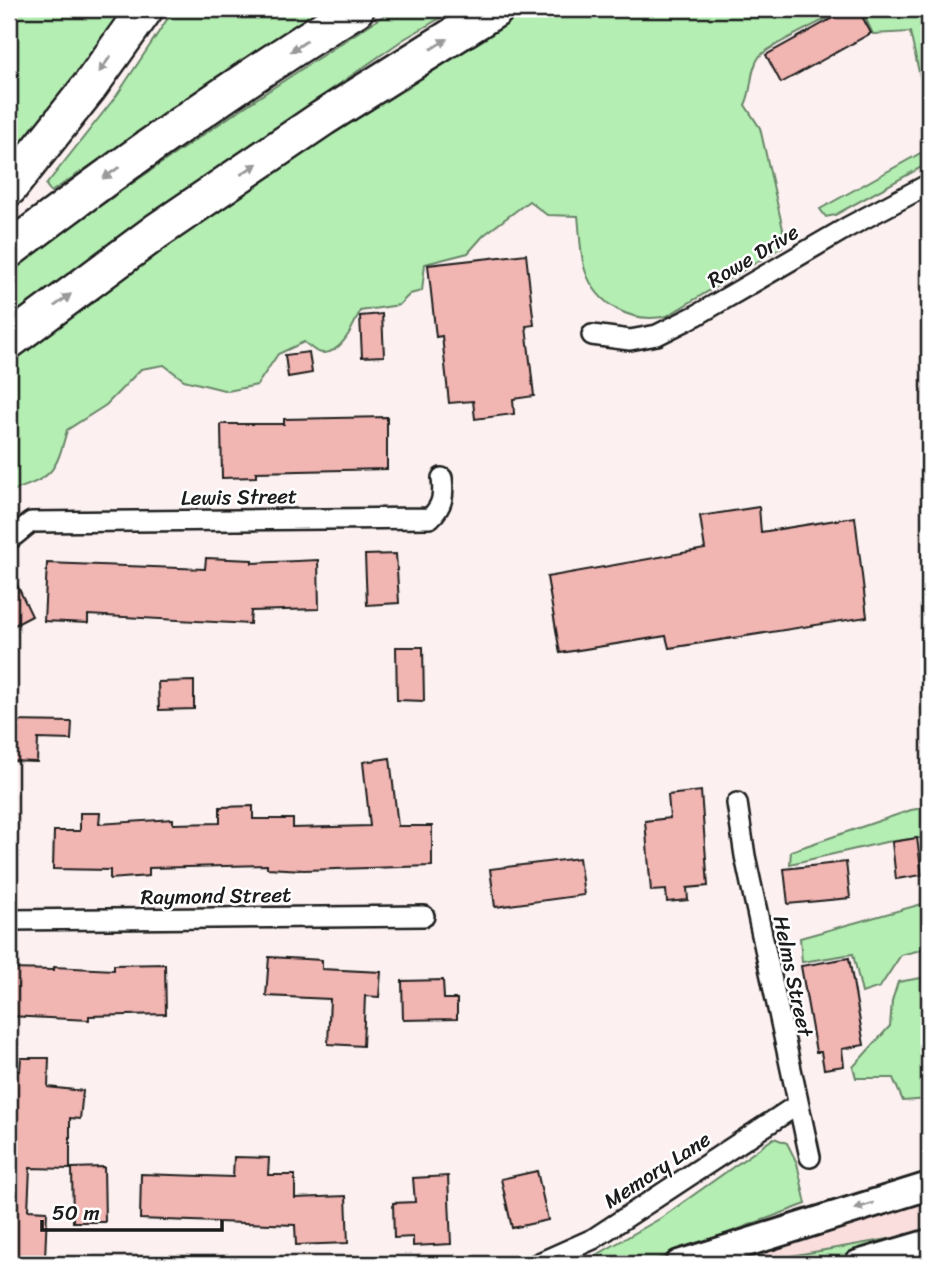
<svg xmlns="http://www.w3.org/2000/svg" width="938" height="1273" viewBox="0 0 938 1273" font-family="Sriracha,sans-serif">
	<rect width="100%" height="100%" fill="#fcf0f0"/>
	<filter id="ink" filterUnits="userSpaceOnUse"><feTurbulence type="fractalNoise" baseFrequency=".0143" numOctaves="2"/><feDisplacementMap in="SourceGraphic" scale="14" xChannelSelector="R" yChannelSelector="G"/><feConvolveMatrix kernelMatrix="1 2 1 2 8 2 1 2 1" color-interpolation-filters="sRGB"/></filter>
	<g filter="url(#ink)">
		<polygon fill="#f9dedd" points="929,1186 929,1264 679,1264"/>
		<g fill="#b4eeb3" stroke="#688568" stroke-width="2">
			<polygon points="9,9 131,9 9,172"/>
			<polygon points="174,9 323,9 51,192 46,185 117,95"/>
			<path d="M394,9h62l-52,30 -158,110 -237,173v-50c125,-93 254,-179 385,-263z"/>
			<path d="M528,9h318c-15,8 -80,38 -87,48 -10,15 -6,32 -14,48l15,23 23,101 -1,18 -115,69c-35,8 -70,-10 -82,-46 -5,-16 -5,-37 -7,-54l-31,-1 -18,-14 -45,34 -16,18 -43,11 -3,27 -12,3 -11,11 -39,6c-6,14 -20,48 -42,41 -4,-1 -10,-7 -14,-10l-26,12 -21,31 -29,6 -44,-11 -20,-15 -23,4 -35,36 -39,25c-12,45 -15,47 -58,62v-130c167,-126 339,-247 519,-353z"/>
			<polygon points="861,9 929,9 929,117 910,32 873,34"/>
			<polygon points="929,142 929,163 835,215 826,217 820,209 924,151"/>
			<polygon points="929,807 929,837 886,842 790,864 791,851 911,810"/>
			<polygon points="929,902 929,948 901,955 880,987 862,993 853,954 802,962 800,938"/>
			<polygon points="921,978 929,978 929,1099 903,1101 893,1078 856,1078 853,1067 890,1026 892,1001 898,982"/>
			<polygon points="774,1138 787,1143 797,1163 806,1204 644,1264 581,1264 661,1218"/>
			<polygon points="929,1232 929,1264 772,1264 779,1258"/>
		</g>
		<g fill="#f1b5b2" stroke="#1c1c1c" stroke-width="2">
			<polygon points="849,9 858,9 871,33 781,83 766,55"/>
			<polygon points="526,254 534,325 526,326 534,396 513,399 514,414 475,419 473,401 449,403 442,336 436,337 428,265"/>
			<polygon points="382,314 384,356 362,357 360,316"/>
			<polygon points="309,352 312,373 288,377 285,355"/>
			<polygon points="387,417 387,469 256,472 256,477 222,478 221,424 284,424 284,419"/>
			<polygon points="759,507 761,532 855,517 867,617 669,648 666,636 560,653 547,577 705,549 700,516"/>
			<polygon points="396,554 399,603 367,605 365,555"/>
			<polygon points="206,558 252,560 252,563 318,560 319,609 251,611 250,624 88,615 88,623 44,621 47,563 205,569"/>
			<polygon points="9,568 32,616 9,628"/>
			<polygon points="396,647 423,647 424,701 397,700"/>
			<polygon points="194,681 194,709 159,710 158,682"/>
			<polygon points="9,721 72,722 71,740 38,739 37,762 9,761"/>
			<polygon points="390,758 398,826 432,826 432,866 304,870 267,868 267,865 149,868 149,876 110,879 110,870 53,869 54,831 80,831 80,813 100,813 99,824 173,819 173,824 220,823 220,807 253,806 253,819 293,819 293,828 370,826 363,762"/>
			<polygon points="701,791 708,886 687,888 688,900 667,902 666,890 651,891 645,821 670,818 668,795"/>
			<polygon points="917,838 922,875 896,879 892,842"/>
			<polygon points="579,858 584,895 495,907 490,869"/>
			<polygon points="846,862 850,898 788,904 784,869"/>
			<polygon points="269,957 322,960 322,969 381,972 379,997 365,996 363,1046 328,1044 330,999 266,996"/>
			<polygon points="849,958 864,1045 842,1049 844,1066 824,1069 821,1052 816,1052 801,966"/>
			<polygon points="165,964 166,1014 89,1016 89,1020 9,1016 9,969 54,970 54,967 114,970 114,965"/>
			<polygon points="443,980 444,999 457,999 457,1019 403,1020 402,981"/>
			<polygon points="21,1058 49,1058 48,1087 83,1091 80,1119 70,1118 70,1169 30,1168 28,1210 47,1211 45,1259 9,1258 9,1070 20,1071"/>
			<polygon points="234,1157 269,1158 268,1175 295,1175 295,1198 346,1196 348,1243 296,1245 295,1225 140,1219 141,1174 233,1177"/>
			<polygon points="104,1167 105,1222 73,1222 72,1168"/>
			<polygon points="537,1171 548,1220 512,1228 501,1179"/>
			<polygon points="448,1176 451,1244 413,1246 413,1237 394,1238 393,1203 415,1202 413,1178"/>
		</g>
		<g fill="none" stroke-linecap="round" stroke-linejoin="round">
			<g stroke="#1c1c1c" stroke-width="24">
				<g id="street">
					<polyline points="592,335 630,340 657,335 697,315 848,227 929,184"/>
					<path d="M9,540l22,-18 399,-4c13,-12 14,-23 12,-40"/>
					<polyline points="737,803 745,856 810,1157"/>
					<polyline points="9,920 424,916"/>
					<polyline points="537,1264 593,1239 797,1105"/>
				</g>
			</g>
			<g stroke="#1c1c1c" stroke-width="32">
				<g id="secondary">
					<polyline points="679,1264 929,1186"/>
					<polyline points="858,1264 929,1243"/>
				</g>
			</g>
			<g stroke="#1c1c1c" stroke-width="40">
				<g id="highway">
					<polyline points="9,188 90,86 145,9"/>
					<path d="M9,250c112,-85 227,-167 347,-241"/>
					<polyline points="9,341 157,231 323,118 496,9"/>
				</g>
			</g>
			<use href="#street" stroke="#fff" stroke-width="19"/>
			<use href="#secondary" stroke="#fff" stroke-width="26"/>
			<use href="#highway" stroke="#fff" stroke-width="35"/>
		</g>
		<defs><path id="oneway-solid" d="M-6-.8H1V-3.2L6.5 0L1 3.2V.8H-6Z" transform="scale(1.75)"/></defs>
		<g fill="#999">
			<use href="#oneway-solid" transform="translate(439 44) rotate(-32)"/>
			<use href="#oneway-solid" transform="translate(299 46) rotate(147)"/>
			<use href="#oneway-solid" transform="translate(105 64) rotate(125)"/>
			<use href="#oneway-solid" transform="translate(249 169) rotate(-34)"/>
			<use href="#oneway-solid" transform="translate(111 173) rotate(145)"/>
			<use href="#oneway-solid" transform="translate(63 300) rotate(-36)"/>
			<use href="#oneway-solid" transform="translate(864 1206) rotate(163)"/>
		</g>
	</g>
	<g text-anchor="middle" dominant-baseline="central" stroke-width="5" stroke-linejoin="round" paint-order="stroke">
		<g font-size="21" fill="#1c1c1c" stroke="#fff">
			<text transform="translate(753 256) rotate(-31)">Rowe Drive</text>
			<text transform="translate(239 497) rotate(-1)">Lewis Street</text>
			<text transform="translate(216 896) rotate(-1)">Raymond Street</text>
			<text transform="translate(793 976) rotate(78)">Helms Street</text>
			<text transform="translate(657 1170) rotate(-33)">Memory Lane</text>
		</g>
	</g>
	<rect width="938" height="1273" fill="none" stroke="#fff" stroke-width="35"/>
	<rect x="18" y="18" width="903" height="1238" fill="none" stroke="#1c1c1c" stroke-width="2.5" filter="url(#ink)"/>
	<path d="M42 1220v10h180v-10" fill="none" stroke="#1c1c1c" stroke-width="3.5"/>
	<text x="52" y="1220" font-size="21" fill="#1c1c1c" stroke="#ffffff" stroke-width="5" paint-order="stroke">50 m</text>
</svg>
